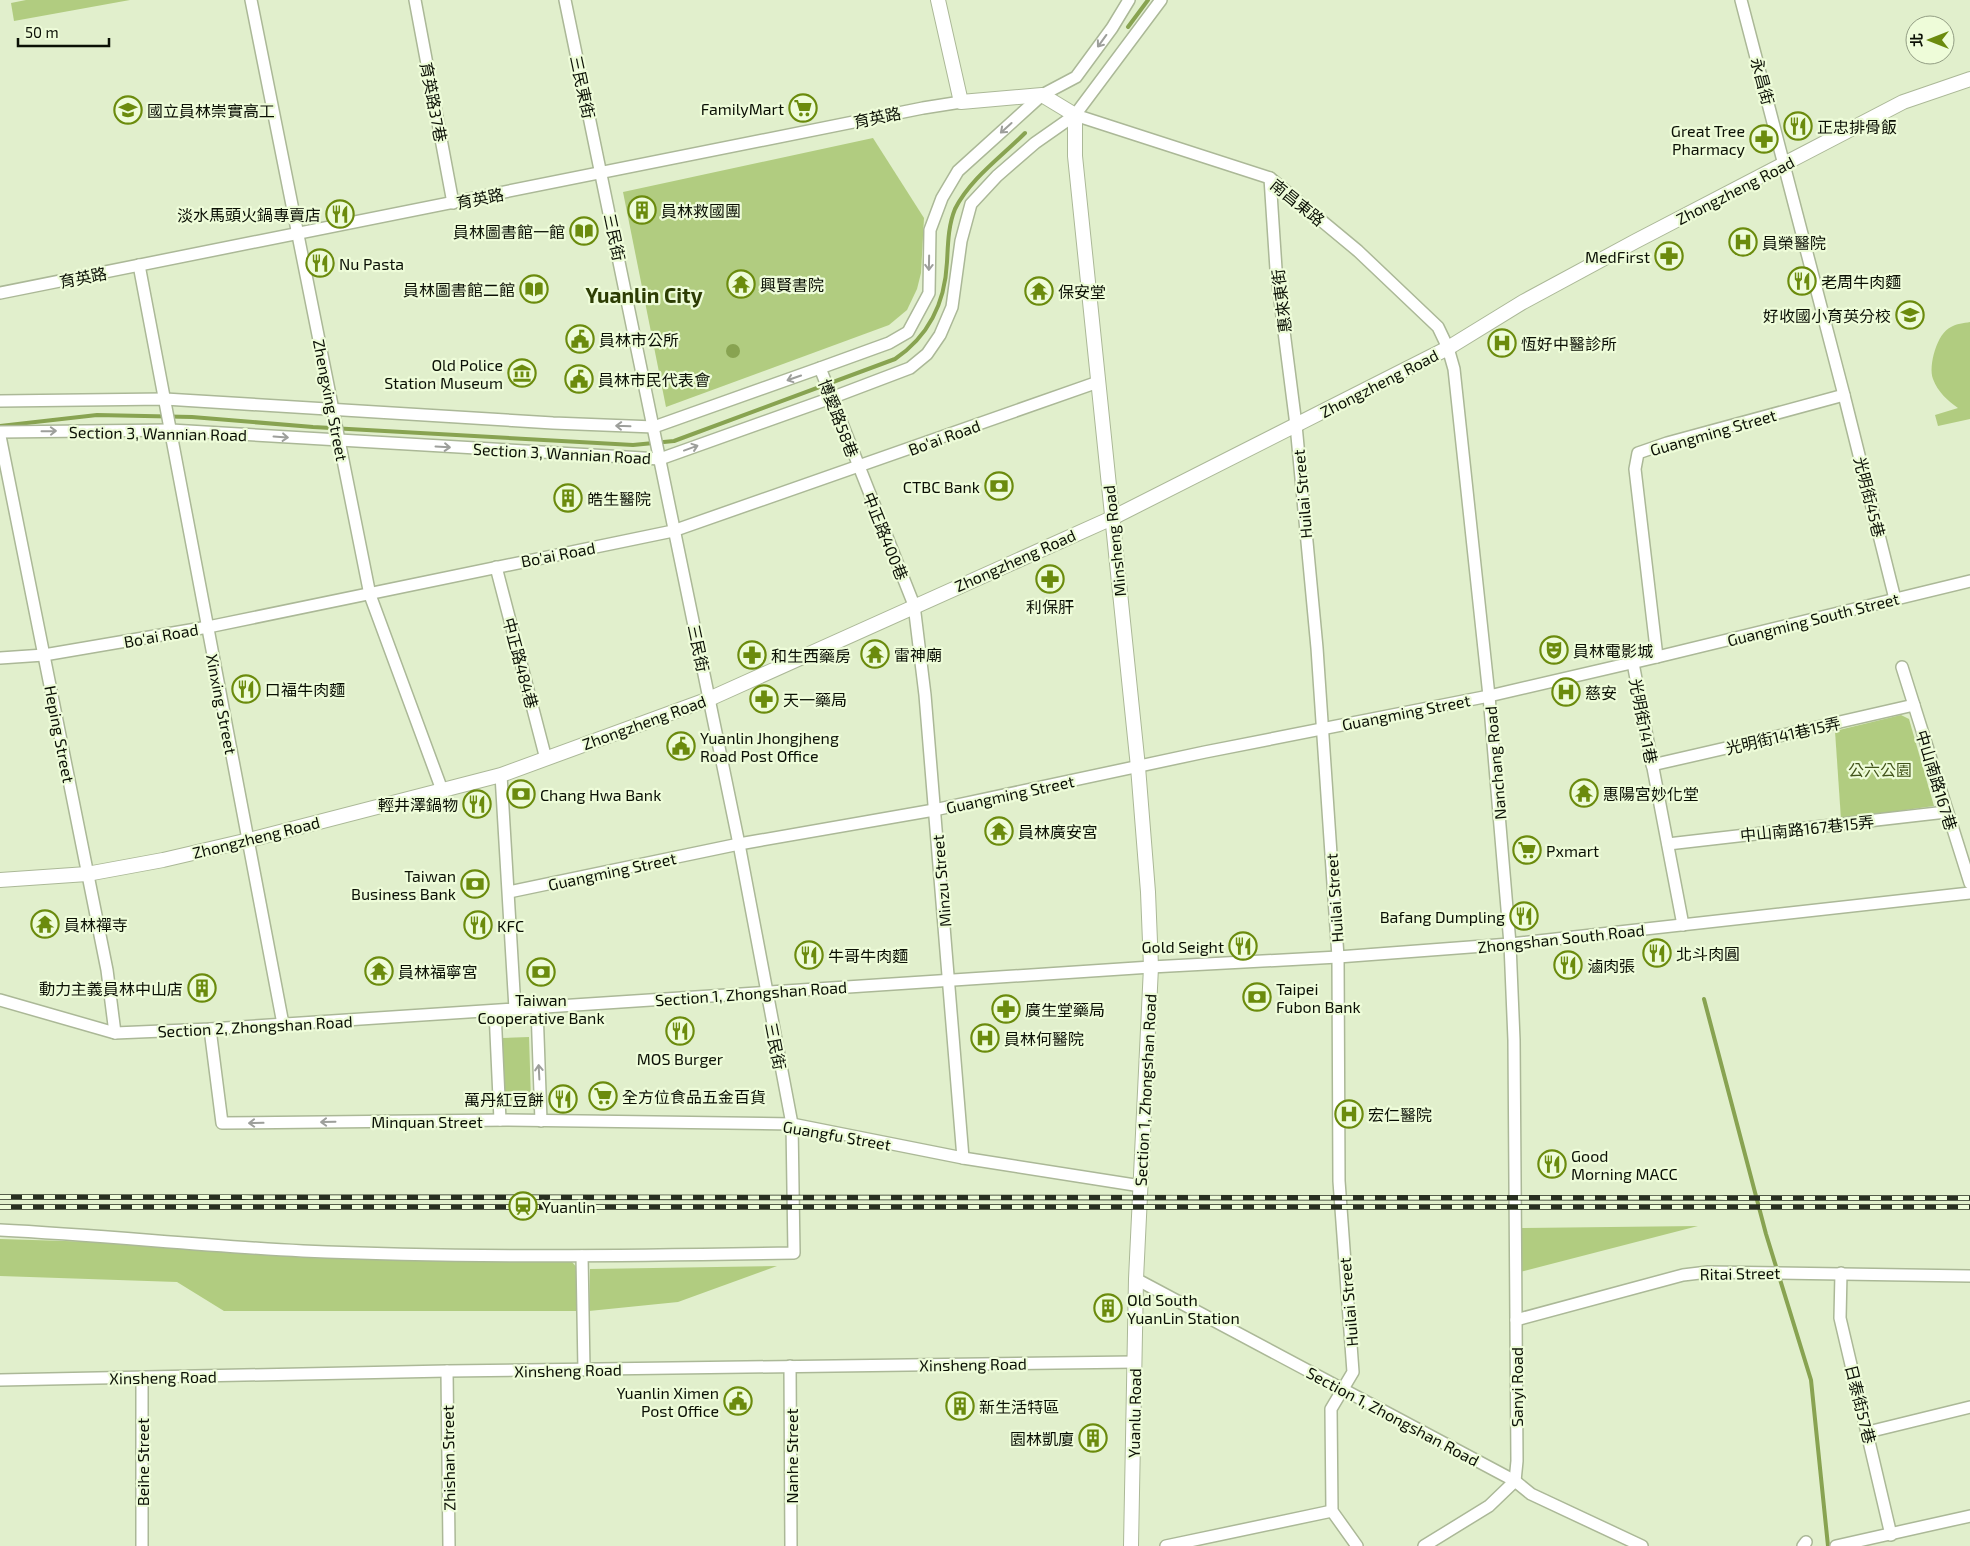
<svg xmlns="http://www.w3.org/2000/svg" width="1970" height="1546" viewBox="0 0 1970 1546" font-family="'Exo 2','Noto Sans TC',sans-serif">
	<rect width="100%" height="100%" fill="#e1efcc"/>
	<g fill="#b1cc80">
		<polygon points="26,0 130,0 14,21 11,3"/>
		<polygon points="873,138 924,218 921,273 917,289 907,310 889,325 666,407 623,192"/>
		<path d="M1970,322v97l-32,7 -3,-11 23,-7c-11,-8 -20,-16 -25,-29 -5,-13 4,-46 18,-52 5,-3 13,-4 19,-5z"/>
		<polygon points="1901,715 1909,719 1934,806 1841,819 1835,731"/>
		<polygon points="529,1037 531,1100 504,1101 502,1038"/>
		<polygon points="1698,1226 1520,1272 1520,1228"/>
		<polygon points="0,1239 97,1242 310,1258 572,1262 579,1270 578,1311 224,1311 177,1282 0,1276"/>
		<polygon points="777,1266 678,1302 589,1311 590,1269"/>
	</g>
	<circle fill="#88a351" cx="733" cy="351" r="7"/>
	<g fill="none" stroke-linecap="round" stroke-linejoin="round">
		<g stroke="#88a351" stroke-width="4">
			<polyline points="1128,27 1148,0"/>
			<path d="M0,426l97,-11 95,2 121,10 320,18 41,-4 221,-82c34,-23 50,-56 52,-97 1,-17 1,-36 8,-53 15,-30 46,-52 70,-76"/>
			<polyline points="1704,999 1766,1234 1811,1380 1828,1546"/>
		</g>
		<g stroke="#abb897" stroke-width="14">
			<g id="minor">
				<polyline points="251,0 370,595 442,790"/>
				<polyline points="415,0 453,203"/>
				<polyline points="1075,115 1270,178 1358,251 1438,327 1448,348 1454,369 1489,696 1510,944 1514,1040 1517,1461 1515,1481 1489,1506 1424,1546"/>
				<polyline points="1270,178 1276,269 1296,425 1317,648 1338,957 1339,1181 1353,1372 1331,1409 1332,1511 1357,1546"/>
				<polyline points="139,265 283,1024"/>
				<polyline points="0,293 923,108 961,102"/>
				<polyline points="820,368 914,605 925,695 963,1158"/>
				<polyline points="1844,395 1895,599"/>
				<polyline points="0,401 165,399 553,423 654,427 820,368 889,343 908,332 929,293 930,230 942,198 958,171 1042,95 1076,77 1112,28 1129,0"/>
				<polyline points="0,432 171,430 660,459 831,398 910,368 927,354 940,335 952,307 961,241 971,204 997,176 1035,143 1075,115 1161,0"/>
				<polyline points="0,436 107,970 115,1033"/>
				<polyline points="496,567 546,759"/>
				<polyline points="1657,657 1970,581"/>
				<polyline points="0,658 44,655 208,627 673,531 1098,382"/>
				<polyline points="1633,663 1683,925"/>
				<polyline points="1902,667 1970,883"/>
				<polyline points="1652,765 1914,705"/>
				<polyline points="501,775 515,1009"/>
				<polyline points="1668,844 1946,812"/>
				<polyline points="509,892 739,844 934,810 1205,752 1489,696 1657,657 1635,469 1638,453 1667,443 1844,395 1741,0"/>
				<polyline points="0,1000 115,1033 210,1029 1151,967 1338,957 1510,944 1970,893"/>
				<polyline points="537,1008 541,1121"/>
				<polyline points="495,1011 500,1120"/>
				<polyline points="210,1029 222,1123 507,1120 792,1124 963,1158 1141,1186"/>
				<path d="M0,1230c101,5 202,16 303,21 163,7 328,5 491,2l-2,-129 -53,-280 -174,-844"/>
				<polyline points="582,1256 584,1370"/>
				<polyline points="1841,1273 1840,1318 1891,1535"/>
				<polyline points="1136,1279 1515,1481 1531,1494 1642,1546"/>
				<polyline points="1516,1320 1683,1275 1708,1272 1970,1276"/>
				<polyline points="790,1366 791,1546"/>
				<polyline points="447,1371 449,1546"/>
				<polyline points="0,1380 447,1371 1135,1362"/>
				<polyline points="1868,1432 1970,1407"/>
				<polyline points="142,1546 142,1378"/>
				<polyline points="1166,1546 1332,1511"/>
				<polyline points="1803,1546 1806,1542"/>
				<polyline points="1836,1546 1970,1516"/>
			</g>
		</g>
		<g stroke="#abb897" stroke-width="16">
			<g id="tertiary">
				<polyline points="938,0 961,102 1042,95 1075,115 1075,156 1138,767 1148,892 1151,967 1136,1279 1131,1546"/>
				<polyline points="0,880 87,874 163,860 249,840 501,775 709,699 1112,518 1448,348 1523,302 1636,241 1903,102 1970,79"/>
			</g>
		</g>
		<use href="#minor" stroke="#fff" stroke-width="11"/>
		<use href="#tertiary" stroke="#fff" stroke-width="14"/>
		<g stroke="#282f20" stroke-width="5.5">
			<g id="rail">
				<polyline points="0,1197 1970,1198"/>
				<polyline points="0,1207 1970,1207"/>
			</g>
		</g>
		<use href="#rail" stroke="#eefcd9" stroke-width="4" stroke-dasharray="11" stroke-linecap="butt"/>
	</g>
	<defs><path id="oneway-shaft" d="M-6 0H5M1.5-3L5.5 0L1.5 3" fill="none" stroke-width="1.6" stroke-linecap="round" stroke-linejoin="round" transform="scale(1.25)"/></defs>
	<g stroke="#9d9f9b">
		<use href="#oneway-shaft" transform="translate(1102 41) rotate(126)"/>
		<use href="#oneway-shaft" transform="translate(1006 128) rotate(138)"/>
		<use href="#oneway-shaft" transform="translate(929 263) rotate(91)"/>
		<use href="#oneway-shaft" transform="translate(794 378) rotate(161)"/>
		<use href="#oneway-shaft" transform="translate(623 426) rotate(-178)"/>
		<use href="#oneway-shaft" transform="translate(49 431) rotate(-1)"/>
		<use href="#oneway-shaft" transform="translate(281 437) rotate(4)"/>
		<use href="#oneway-shaft" transform="translate(443 447) rotate(3)"/>
		<use href="#oneway-shaft" transform="translate(691 448) rotate(-20)"/>
		<use href="#oneway-shaft" transform="translate(539 1072) rotate(-93)"/>
		<use href="#oneway-shaft" transform="translate(328 1122) rotate(179)"/>
		<use href="#oneway-shaft" transform="translate(256 1123) rotate(179)"/>
	</g>
	<defs>
		<g id="supermarket-ring" transform="scale(1.4375)"><circle r="9.5" fill="#eefcd9" stroke="#6b8b0d" stroke-width="1.5"/><path d="M-6-5.5h2.5l.6 2H6L4.5 2H-2.5L-4.4-4H-6ZM-1.5 3.2a1.3 1.3 0 1 0 .1 0ZM3 3.2a1.3 1.3 0 1 0 .1 0Z" fill="#6b8b0d"/></g>
		<g id="school-ring" transform="scale(1.4375)"><circle r="9.5" fill="#eefcd9" stroke="#6b8b0d" stroke-width="1.5"/><path d="M0-5L7-2L0 1L-7-2ZM-4 1L0 2.5L4 1V4Q0 6-4 4Z" fill="#6b8b0d"/></g>
		<g id="restaurant-ring" transform="scale(1.4375)"><circle r="9.5" fill="#eefcd9" stroke="#6b8b0d" stroke-width="1.5"/><path d="M-5-6h1v4h1v-4h1v4h1v-4h1v5L-1.5 .5V6h-2V.5L-5-1ZM5-6V6H3V1.5H1.5Q1.5-4 5-6Z" fill="#6b8b0d"/></g>
		<g id="pharmacy-ring" transform="scale(1.4375)"><circle r="9.5" fill="#eefcd9" stroke="#6b8b0d" stroke-width="1.5"/><path d="M-2-6h4v4h4v4h-4v4h-4v-4h-4v-4h4Z" fill="#6b8b0d"/></g>
		<g id="building-ring" transform="scale(1.4375)"><circle r="9.5" fill="#eefcd9" stroke="#6b8b0d" stroke-width="1.5"/><path d="M-4-6H4V6H1V3H-1V6H-4ZM-2.5-4.3h1.7v1.8h-1.7ZM.8-4.3h1.7v1.8H.8ZM-2.5-1h1.7V.8h-1.7ZM.8-1h1.7V.8H.8Z" fill="#6b8b0d"/></g>
		<g id="library-ring" transform="scale(1.4375)"><circle r="9.5" fill="#eefcd9" stroke="#6b8b0d" stroke-width="1.5"/><path d="M-6-4Q-3-5.5-.7-3.5V5Q-3 3-6 4ZM6-4Q3-5.5 .7-3.5V5Q3 3 6 4Z" fill="#6b8b0d"/></g>
		<g id="hospital-ring" transform="scale(1.4375)"><circle r="9.5" fill="#eefcd9" stroke="#6b8b0d" stroke-width="1.5"/><path d="M-5-5h3v3.5h4V-5h3V5h-3V1.5h-4V5h-3Z" fill="#6b8b0d"/></g>
		<g id="temple-ring" transform="scale(1.4375)"><circle r="9.5" fill="#eefcd9" stroke="#6b8b0d" stroke-width="1.5"/><path d="M0-6L5-2H3V0L6.5 2.5H4V6H1.5V3h-3V6H-4V2.5H-6.5L-3 0V-2H-5Z" fill="#6b8b0d"/></g>
		<g id="civic-ring" transform="scale(1.4375)"><circle r="9.5" fill="#eefcd9" stroke="#6b8b0d" stroke-width="1.5"/><path d="M-.6-6.5H3V-4.5H.6V-3L4-1V1h2V6H-6V1h2V-1L-.6-3ZM-1.2 2.5V6h2.4V2.5Z" fill="#6b8b0d"/></g>
		<g id="museum-ring" transform="scale(1.4375)"><circle r="9.5" fill="#eefcd9" stroke="#6b8b0d" stroke-width="1.5"/><path d="M0-6L6-3V-2H-6V-3ZM-5-1h2V3h-2ZM-1-1h2V3h-2ZM3-1h2V3H3ZM-6 4H6V6H-6Z" fill="#6b8b0d"/></g>
		<g id="bank-ring" transform="scale(1.4375)"><circle r="9.5" fill="#eefcd9" stroke="#6b8b0d" stroke-width="1.5"/><path d="M-6-4H6V4H-6ZM0-2.3a2.3 2.3 0 1 0 0 4.6a2.3 2.3 0 1 0 0-4.6Z" fill="#6b8b0d"/></g>
		<g id="theatre-ring" transform="scale(1.4375)"><circle r="9.5" fill="#eefcd9" stroke="#6b8b0d" stroke-width="1.5"/><path d="M-5-5.5Q0-4 5-5.5V0Q5 5 0 6Q-5 5-5 0ZM-3.3-2.5H-1v1.5H-3.3ZM1-2.5H3.3v1.5H1ZM-2.8 1Q0 5.5 2.8 1Z" fill="#6b8b0d"/></g>
		<g id="station-ring" transform="scale(1.4375)"><circle r="9.5" fill="#eefcd9" stroke="#6b8b0d" stroke-width="1.5"/><path d="M-3-6H3Q5-6 5-4V2Q5 4 3 4L4.5 6H3L1.5 4h-3L-3 6H-4.5L-3 4Q-5 4-5 2V-4Q-5-6-3-6ZM-3.5-4v3h7v-3ZM-3.5 1v1.5H-2V1ZM2 1v1.5H3.5V1Z" fill="#6b8b0d"/></g>
	</defs>
	<g fill-rule="evenodd">
		<use href="#supermarket-ring" x="803" y="108"/>
		<use href="#school-ring" x="128" y="110"/>
		<use href="#restaurant-ring" x="1798" y="126"/>
		<use href="#pharmacy-ring" x="1764" y="139"/>
		<use href="#building-ring" x="642" y="210"/>
		<use href="#restaurant-ring" x="340" y="214"/>
		<use href="#library-ring" x="584" y="231"/>
		<use href="#hospital-ring" x="1743" y="242"/>
		<use href="#pharmacy-ring" x="1669" y="256"/>
		<use href="#restaurant-ring" x="320" y="263"/>
		<use href="#restaurant-ring" x="1802" y="281"/>
		<use href="#temple-ring" x="741" y="284"/>
		<use href="#library-ring" x="534" y="289"/>
		<use href="#temple-ring" x="1039" y="291"/>
		<use href="#school-ring" x="1910" y="315"/>
		<use href="#civic-ring" x="580" y="339"/>
		<use href="#hospital-ring" x="1502" y="343"/>
		<use href="#museum-ring" x="522" y="373"/>
		<use href="#civic-ring" x="579" y="379"/>
		<use href="#bank-ring" x="999" y="486"/>
		<use href="#building-ring" x="568" y="498"/>
		<use href="#pharmacy-ring" x="1050" y="579"/>
		<use href="#theatre-ring" x="1554" y="650"/>
		<use href="#temple-ring" x="875" y="654"/>
		<use href="#pharmacy-ring" x="752" y="655"/>
		<use href="#restaurant-ring" x="246" y="689"/>
		<use href="#hospital-ring" x="1566" y="692"/>
		<use href="#pharmacy-ring" x="764" y="699"/>
		<use href="#civic-ring" x="681" y="746"/>
		<use href="#temple-ring" x="1584" y="793"/>
		<use href="#bank-ring" x="521" y="794"/>
		<use href="#restaurant-ring" x="477" y="804"/>
		<use href="#temple-ring" x="999" y="831"/>
		<use href="#supermarket-ring" x="1527" y="850"/>
		<use href="#bank-ring" x="475" y="884"/>
		<use href="#restaurant-ring" x="1524" y="916"/>
		<use href="#temple-ring" x="45" y="924"/>
		<use href="#restaurant-ring" x="478" y="925"/>
		<use href="#restaurant-ring" x="1243" y="946"/>
		<use href="#restaurant-ring" x="1657" y="953"/>
		<use href="#restaurant-ring" x="809" y="955"/>
		<use href="#restaurant-ring" x="1568" y="965"/>
		<use href="#temple-ring" x="379" y="971"/>
		<use href="#bank-ring" x="541" y="972"/>
		<use href="#building-ring" x="202" y="988"/>
		<use href="#bank-ring" x="1257" y="997"/>
		<use href="#pharmacy-ring" x="1006" y="1009"/>
		<use href="#restaurant-ring" x="680" y="1031"/>
		<use href="#hospital-ring" x="985" y="1038"/>
		<use href="#supermarket-ring" x="603" y="1096"/>
		<use href="#restaurant-ring" x="563" y="1099"/>
		<use href="#hospital-ring" x="1349" y="1114"/>
		<use href="#restaurant-ring" x="1552" y="1164"/>
		<use href="#station-ring" x="523" y="1206"/>
		<use href="#building-ring" x="1108" y="1308"/>
		<use href="#civic-ring" x="738" y="1401"/>
		<use href="#building-ring" x="960" y="1406"/>
		<use href="#building-ring" x="1093" y="1438"/>
	</g>
	<g text-anchor="middle" dominant-baseline="central" stroke-width="4.5" stroke-linejoin="round" paint-order="stroke">
		<g font-size="16" fill="#0b1005" stroke="#eefcd9">
			<text transform="translate(1763 81) rotate(75)">永昌街</text>
			<text transform="translate(583 87) rotate(78)">三民東街</text>
			<text transform="translate(434 102) rotate(79)">育英路37巷</text>
			<text transform="translate(877 117) rotate(-12)">育英路</text>
			<text transform="translate(1735 190) rotate(-27)">Zhongzheng Road</text>
			<text transform="translate(480 198) rotate(-11)">育英路</text>
			<text transform="translate(1298 202) rotate(39)">南昌東路</text>
			<text transform="translate(615 237) rotate(78)">三民街</text>
			<text transform="translate(83 277) rotate(-11)">育英路</text>
			<text transform="translate(1281 301) rotate(-97)">惠來東街</text>
			<text transform="translate(1379 383) rotate(-27)">Zhongzheng Road</text>
			<text transform="translate(331 400) rotate(79)">Zhengxing Street</text>
			<text transform="translate(839 418) rotate(69)">博愛路58巷</text>
			<text transform="translate(1713 432) rotate(-16)">Guangming Street</text>
			<text transform="translate(158 433) rotate(1)">Section 3, Wannian Road</text>
			<text transform="translate(944 437) rotate(-20)">Bo'ai Road</text>
			<text transform="translate(562 453) rotate(3)">Section 3, Wannian Road</text>
			<text transform="translate(1302 494) rotate(-95)">Huilai Street</text>
			<text transform="translate(1870 497) rotate(76)">光明街45巷</text>
			<text transform="translate(886 536) rotate(68)">中正路400巷</text>
			<text transform="translate(1114 541) rotate(-96)">Minsheng Road</text>
			<text transform="translate(558 554) rotate(-11)">Bo'ai Road</text>
			<text transform="translate(1015 560) rotate(-24)">Zhongzheng Road</text>
			<text transform="translate(1813 619) rotate(-14)">Guangming South Street</text>
			<text transform="translate(161 635) rotate(-10)">Bo'ai Road</text>
			<text transform="translate(699 648) rotate(78)">三民街</text>
			<text transform="translate(521 663) rotate(75)">中正路484巷</text>
			<text transform="translate(222 704) rotate(79)">Xinxing Street</text>
			<text transform="translate(1406 712) rotate(-11)">Guangming Street</text>
			<text transform="translate(1644 721) rotate(79)">光明街141巷</text>
			<text transform="translate(644 722) rotate(-20)">Zhongzheng Road</text>
			<text transform="translate(60 734) rotate(79)">Heping Street</text>
			<text transform="translate(1783 735) rotate(-13)">光明街141巷15弄</text>
			<text transform="translate(1495 763) rotate(-95)">Nanchang Road</text>
			<text transform="translate(1937 780) rotate(73)">中山南路167巷</text>
			<text transform="translate(1010 794) rotate(-12)">Guangming Street</text>
			<text transform="translate(1807 828) rotate(-6)">中山南路167巷15弄</text>
			<text transform="translate(256 837) rotate(-14)">Zhongzheng Road</text>
			<text transform="translate(612 871) rotate(-12)">Guangming Street</text>
			<text transform="translate(941 881) rotate(-95)">Minzu Street</text>
			<text transform="translate(1334 898) rotate(-94)">Huilai Street</text>
			<text transform="translate(1561 938) rotate(-6)">Zhongshan South Road</text>
			<text transform="translate(751 993) rotate(-4)">Section 1, Zhongshan Road</text>
			<text transform="translate(255 1026) rotate(-3)">Section 2, Zhongshan Road</text>
			<text transform="translate(776 1046) rotate(79)">三民街</text>
			<text transform="translate(1145 1090) rotate(-87)">Section 1, Zhongshan Road</text>
			<text x="427" y="1121">Minquan Street</text>
			<text transform="translate(837 1135) rotate(10)">Guangfu Street</text>
			<text transform="translate(1740 1273) rotate(-1)">Ritai Street</text>
			<text transform="translate(1348 1302) rotate(-95)">Huilai Street</text>
			<text transform="translate(973 1364) rotate(-1)">Xinsheng Road</text>
			<text transform="translate(568 1370) rotate(-1)">Xinsheng Road</text>
			<text transform="translate(163 1377) rotate(-1)">Xinsheng Road</text>
			<text transform="translate(1516 1387) rotate(-90)">Sanyi Road</text>
			<text transform="translate(1861 1404) rotate(76)">日泰街57巷</text>
			<text transform="translate(1134 1413) rotate(-89)">Yuanlu Road</text>
			<text transform="translate(1393 1416) rotate(28)">Section 1, Zhongshan Road</text>
			<text transform="translate(791 1456) rotate(-90)">Nanhe Street</text>
			<text transform="translate(448 1458) rotate(-91)">Zhishan Street</text>
			<text transform="translate(142 1462) rotate(-90)">Beihe Street</text>
		</g>
		<g font-size="16" fill="#0b1005" stroke="#eefcd9" text-anchor="start">
			<text x="784" y="108" text-anchor="end">FamilyMart</text>
			<text x="147" y="110">國立員林崇實高工</text>
			<text x="1817" y="126">正忠排骨飯</text>
			<text x="1745" y="130" text-anchor="end">Great Tree<tspan x="1745" dy="18">Pharmacy</tspan></text>
			<text x="661" y="210">員林救國團</text>
			<text x="321" y="214" text-anchor="end">淡水馬頭火鍋專賣店</text>
			<text x="565" y="231" text-anchor="end">員林圖書館一館</text>
			<text x="1762" y="242">員榮醫院</text>
			<text x="1650" y="256" text-anchor="end">MedFirst</text>
			<text x="339" y="263">Nu Pasta</text>
			<text x="1821" y="281">老周牛肉麵</text>
			<text x="760" y="284">興賢書院</text>
			<text x="515" y="289" text-anchor="end">員林圖書館二館</text>
			<text x="1058" y="291">保安堂</text>
			<text x="1891" y="315" text-anchor="end">好收國小育英分校</text>
			<text x="599" y="339">員林市公所</text>
			<text x="1521" y="343">恆好中醫診所</text>
			<text x="503" y="364" text-anchor="end">Old Police<tspan x="503" dy="18">Station Museum</tspan></text>
			<text x="598" y="379">員林市民代表會</text>
			<text x="980" y="486" text-anchor="end">CTBC Bank</text>
			<text x="587" y="498">皓生醫院</text>
			<text x="1050" y="606" text-anchor="middle">利保肝</text>
			<text x="1573" y="650">員林電影城</text>
			<text x="894" y="654">雷神廟</text>
			<text x="771" y="655">和生西藥房</text>
			<text x="265" y="689">口福牛肉麵</text>
			<text x="1585" y="692">慈安</text>
			<text x="783" y="699">天一藥局</text>
			<text x="700" y="737">Yuanlin Jhongjheng<tspan x="700" dy="18">Road Post Office</tspan></text>
			<text x="1603" y="793">惠陽宮妙化堂</text>
			<text x="540" y="794">Chang Hwa Bank</text>
			<text x="458" y="804" text-anchor="end">輕井澤鍋物</text>
			<text x="1018" y="831">員林廣安宮</text>
			<text x="1546" y="850">Pxmart</text>
			<text x="456" y="875" text-anchor="end">Taiwan<tspan x="456" dy="18">Business Bank</tspan></text>
			<text x="1505" y="916" text-anchor="end">Bafang Dumpling</text>
			<text x="64" y="924">員林禪寺</text>
			<text x="497" y="925">KFC</text>
			<text x="1224" y="946" text-anchor="end">Gold Seight</text>
			<text x="1676" y="953">北斗肉圓</text>
			<text x="828" y="955">牛哥牛肉麵</text>
			<text x="1587" y="965">滷肉張</text>
			<text x="398" y="971">員林福寧宮</text>
			<text x="183" y="988" text-anchor="end">動力主義員林中山店</text>
			<text x="1276" y="988">Taipei<tspan x="1276" dy="18">Fubon Bank</tspan></text>
			<text x="541" y="999" text-anchor="middle">Taiwan<tspan x="541" dy="18">Cooperative Bank</tspan></text>
			<text x="1025" y="1009">廣生堂藥局</text>
			<text x="1004" y="1038">員林何醫院</text>
			<text x="680" y="1058" text-anchor="middle">MOS Burger</text>
			<text x="622" y="1096">全方位食品五金百貨</text>
			<text x="544" y="1099" text-anchor="end">萬丹紅豆餅</text>
			<text x="1368" y="1114">宏仁醫院</text>
			<text x="1571" y="1155">Good<tspan x="1571" dy="18">Morning MACC</tspan></text>
			<text x="542" y="1206">Yuanlin</text>
			<text x="1127" y="1299">Old South<tspan x="1127" dy="18">YuanLin Station</tspan></text>
			<text x="719" y="1392" text-anchor="end">Yuanlin Ximen<tspan x="719" dy="18">Post Office</tspan></text>
			<text x="979" y="1406">新生活特區</text>
			<text x="1074" y="1438" text-anchor="end">園林凱廈</text>
		</g>
		<g font-size="16" fill="#43551b" stroke="#eefcd9">
			<text x="1880" y="769">公六公園</text>
		</g>
		<g font-size="21" font-weight="bold" fill="#2d3d04" stroke="#eefcd9">
			<text x="644" y="294">Yuanlin City</text>
		</g>
	</g>
	<g transform="translate(1930 40) rotate(270)"><circle r="24" fill="#eefcd9" stroke="#939e84"/>
	<path d="M0-4L9 19L0 12L-9 19Z" fill="#6b8b0d"/>
	<text y="-8" font-size="14" font-weight="bold" text-anchor="middle" fill="#0b1005">北</text>
	</g>
	<path d="M18 38v8h91v-8" fill="none" stroke="#0b1005" stroke-width="2.5"/>
	<text x="25" y="38" font-size="15" fill="#0b1005" stroke="#eefcd9" stroke-width="4" paint-order="stroke">50 m</text>
</svg>
